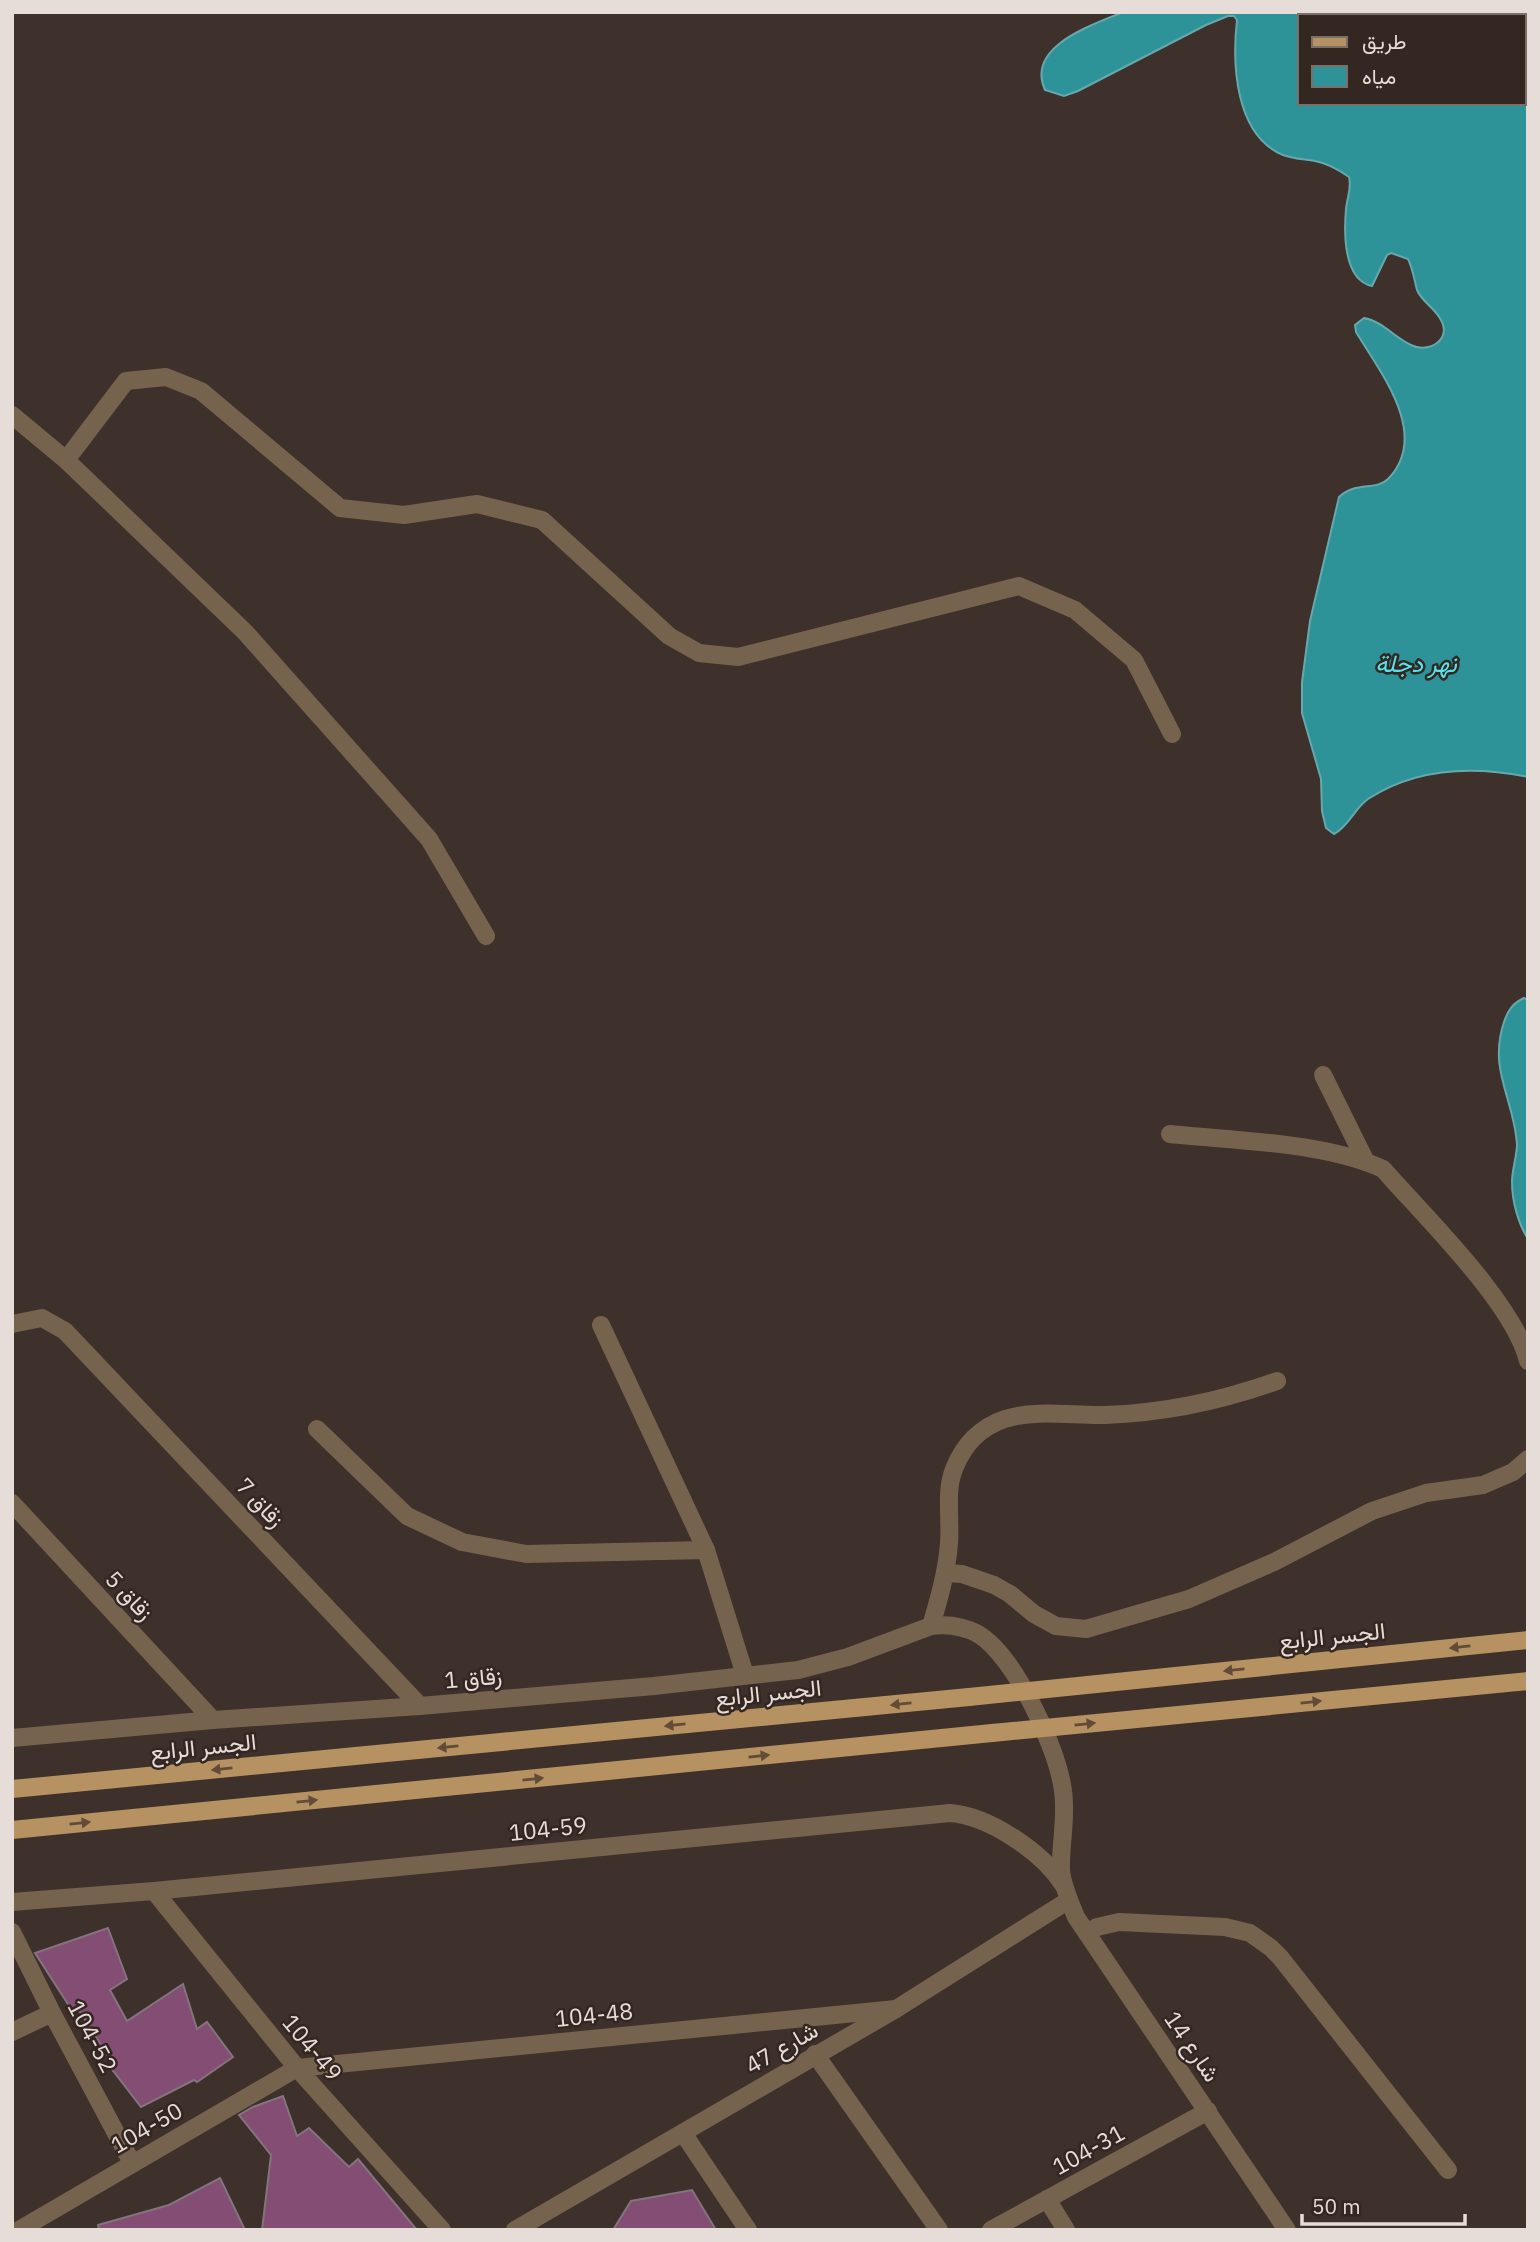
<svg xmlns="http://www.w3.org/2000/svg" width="1540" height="2242" viewBox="0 0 1540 2242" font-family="'IBM Plex Sans',Vazirmatn,sans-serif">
	<rect width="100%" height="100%" fill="#3e302a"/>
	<g fill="#2e9399" stroke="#65a9ac" stroke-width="2" fill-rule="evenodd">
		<path d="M1123,12h405v765c-54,-11 -112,-9 -160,22 -13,9 -20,28 -34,35l-8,-6 -4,-17 -1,-32 -19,-66v-31l8,-61 29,-124c17,-16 37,-6 49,-18 43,-44 -8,-107 -32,-147l-1,-7 9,-7c18,3 31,20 47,27 18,9 41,-6 30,-25 -6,-12 -19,-18 -24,-30 -3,-11 -4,-21 -9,-31l-17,-6 -4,2 -15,31c-29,-6 -28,-54 -26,-77 1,-11 6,-21 3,-32 -10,-7 -22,-14 -34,-16 -12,-2 -21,-2 -32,-6 -48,-20 -51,-91 -46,-135l-3,-4h-6l-22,9 -128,66 -14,5 -19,-6c-20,-44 48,-65 78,-78zM1300,16h224v87h-224z"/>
		<path d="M1524,998l4,2v239c-10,-16 -16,-38 -16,-57 0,-13 5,-26 5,-38 -3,-45 -29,-74 -13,-122 4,-12 9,-19 20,-24z"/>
	</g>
	<g fill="#844d73" stroke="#83747e" stroke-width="2">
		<polygon points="108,1928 127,1979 110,1990 127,2021 183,1984 197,2029 207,2022 233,2057 197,2082 194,2080 141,2107 111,2068 115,2067 78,2009 73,2012 35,1953"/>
		<polygon points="283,2096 297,2136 309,2128 349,2167 358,2159 417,2230 262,2230 271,2155 239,2115 253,2107"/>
		<polygon points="220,2178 245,2230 99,2230 98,2225 169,2205"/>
		<polygon points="692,2190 716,2230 613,2230 631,2201"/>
	</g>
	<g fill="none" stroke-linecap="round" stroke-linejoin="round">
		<g stroke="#76634d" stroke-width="18">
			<polyline points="12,415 66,460 245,632 429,839 486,936"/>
			<polyline points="66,460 126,381 166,377 201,391 340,508 404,515 477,504 542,520 669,636 699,653 738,657 1019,586 1075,610 1134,660 1172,734"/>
			<polyline points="1323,1075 1366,1162"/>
			<path d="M1170,1134c67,7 153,8 213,35 42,48 131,134 145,192"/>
			<polyline points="12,1324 42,1318 65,1331 420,1706"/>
			<polyline points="601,1325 706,1550"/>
			<polyline points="317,1429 407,1516 462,1542 526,1554 706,1550 745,1675"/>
			<polyline points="12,1503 213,1720"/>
			<polyline points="945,1573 962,1574 994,1585 1010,1594 1034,1614 1056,1626 1086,1629 1189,1599 1274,1562 1372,1511 1426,1493 1483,1485 1513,1472 1528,1459"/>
			<path d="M931,1626c8,-27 16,-55 18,-83 2,-24 -4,-51 5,-74 9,-23 26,-42 51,-50 31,-10 68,-3 100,-4 60,-2 116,-14 172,-34"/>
			<path d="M12,1738l201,-18 207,-14 234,-20 144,-16 50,-13 83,-31c17,-2 32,0 47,8 37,22 80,115 85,157 4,27 -3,53 -2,80 2,16 9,31 15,46l211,313"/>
			<polyline points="154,1891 297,2068 442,2230"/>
			<path d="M12,1902l142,-11 796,-78c39,3 93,39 114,73"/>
			<polyline points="12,1932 52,2013 132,2163"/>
			<polyline points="1087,1933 1097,1927 1119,1922 1225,1927 1250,1933 1271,1948 1280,1957 1448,2170"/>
			<polyline points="12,2032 52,2013"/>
			<polyline points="815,2054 939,2230"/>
			<polyline points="683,2133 748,2230"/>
			<polyline points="1047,2199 1066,2230"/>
			<polyline points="19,2230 297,2068 896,2009"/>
			<polyline points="515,2230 896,2009 1069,1900"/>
			<polyline points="991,2230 1208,2111"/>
		</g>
		<g stroke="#b69162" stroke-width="18">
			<polyline points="12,1789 969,1697"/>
			<polyline points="12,1830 992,1733"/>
		</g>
		<g stroke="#b69162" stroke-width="18">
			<polyline points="969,1697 1528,1640"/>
			<polyline points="992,1733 1528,1681"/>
		</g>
	</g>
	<defs><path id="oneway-solid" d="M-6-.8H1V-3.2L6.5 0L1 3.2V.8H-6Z" transform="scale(1.75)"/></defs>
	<g fill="#624b37">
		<use href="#oneway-solid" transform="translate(1460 1647) rotate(174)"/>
		<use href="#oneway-solid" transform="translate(1234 1670) rotate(174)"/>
		<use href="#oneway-solid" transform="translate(1311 1702) rotate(-6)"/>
		<use href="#oneway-solid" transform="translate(901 1704) rotate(174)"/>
		<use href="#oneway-solid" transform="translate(1085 1724) rotate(-6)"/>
		<use href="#oneway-solid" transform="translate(675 1725) rotate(174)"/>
		<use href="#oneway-solid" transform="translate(448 1747) rotate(174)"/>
		<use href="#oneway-solid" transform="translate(759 1756) rotate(-6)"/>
		<use href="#oneway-solid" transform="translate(222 1769) rotate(174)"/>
		<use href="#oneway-solid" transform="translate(533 1779) rotate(-6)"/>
		<use href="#oneway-solid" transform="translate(307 1801) rotate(-6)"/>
		<use href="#oneway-solid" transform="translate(80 1823) rotate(-6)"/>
	</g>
	<g text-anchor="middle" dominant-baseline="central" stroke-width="5" stroke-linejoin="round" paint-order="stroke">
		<g font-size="23" fill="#e6dcd8" stroke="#342620">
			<text transform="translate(261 1502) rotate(47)">زقاق 7</text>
			<text transform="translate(130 1595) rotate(47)">زقاق 5</text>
			<text transform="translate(1332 1635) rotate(-6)">الجسر الرابع</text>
			<text transform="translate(473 1677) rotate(-5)">زقاق 1</text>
			<text transform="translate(768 1692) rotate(-6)">الجسر الرابع</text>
			<text transform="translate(203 1746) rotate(-6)">الجسر الرابع</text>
			<text transform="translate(548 1828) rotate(-6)">104-59</text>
			<text transform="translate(594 2014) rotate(-6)">104-48</text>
			<text transform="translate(93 2036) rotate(62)">104-52</text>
			<text transform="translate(1193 2046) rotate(56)">شارع 14</text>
			<text transform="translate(313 2047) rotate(50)">104-49</text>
			<text transform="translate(781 2047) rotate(-30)">شارع 47</text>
			<text transform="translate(146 2127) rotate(-30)">104-50</text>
			<text transform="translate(1088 2149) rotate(-29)">104-31</text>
		</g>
		<g font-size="24" font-style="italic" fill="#56e4ec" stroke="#342620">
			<text x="1416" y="663">نهر دجلة</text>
		</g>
	</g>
	<rect width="1540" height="2242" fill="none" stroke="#e6dcd8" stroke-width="28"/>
	<rect x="1298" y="14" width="228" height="91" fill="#342620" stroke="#7b6f6a" stroke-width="2"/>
	<rect x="1312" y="37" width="35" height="10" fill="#b69162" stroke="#7b6f6a" stroke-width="2"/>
	<text x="1362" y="49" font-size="21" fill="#e6dcd8">طريق</text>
	<rect x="1312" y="66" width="35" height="21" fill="#2e9399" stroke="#7b6f6a" stroke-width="2"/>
	<text x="1362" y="84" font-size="21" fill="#e6dcd8">مياه</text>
	<path d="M1302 2214v10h163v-10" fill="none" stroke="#e6dcd8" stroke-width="3.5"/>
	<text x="1312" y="2214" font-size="21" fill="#e6dcd8" stroke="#342620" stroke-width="5" paint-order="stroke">50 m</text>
</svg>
